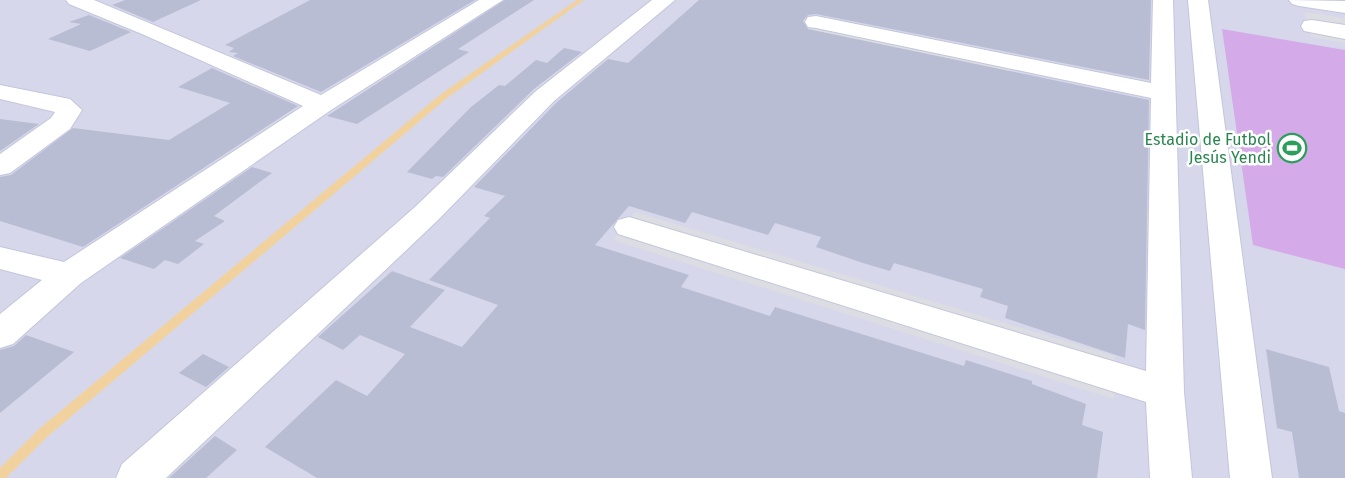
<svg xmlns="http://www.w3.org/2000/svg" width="1345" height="478" viewBox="0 0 1345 478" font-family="'Fira Sans',sans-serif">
	<rect width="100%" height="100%" fill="#e4e5f2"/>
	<rect fill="#d6d7ea" x="0" y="0" width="1345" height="478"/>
	<polygon fill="#d4abe8" points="1222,29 1345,50 1345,269 1253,245"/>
	<g fill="#dcdde2">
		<polygon points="1304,12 1345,18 1345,43 1311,37"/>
		<polygon points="799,14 1015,55 1009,72 789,27"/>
		<polygon points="635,212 1115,356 1114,399 613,240"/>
	</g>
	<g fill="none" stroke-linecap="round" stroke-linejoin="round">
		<polygon fill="#f1d29e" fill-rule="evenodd" points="577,0 584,0 447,98 47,437 6,478 0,478 0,468 39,429 441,94"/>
	</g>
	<g fill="#b9bdd4">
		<polygon points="125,0 201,0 153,22 112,5"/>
		<polygon points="310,0 475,0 321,92 233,56 238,53 229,52 234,48 225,45"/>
		<polygon points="505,0 534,0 458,49 469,52 357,124 327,116"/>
		<polygon points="699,0 1151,0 1149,80 816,14 808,15 803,21 808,29 1149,100 1145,330 1128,324 1125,358 1005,318 1008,306 980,297 983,289 894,263 890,271 863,263 816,247 821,237 775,223 768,235 692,212 685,223 629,206 595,245 689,275 681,287 770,316 775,307 964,366 966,360 1032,381 1032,384 1086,404 1082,425 1103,432 1097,478 317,478 265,447 336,380 367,396 405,354 360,335 343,350 318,337 392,271 445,290 410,327 462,347 498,305 429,280 490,218 484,216 505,196 474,187 556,103 608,59 628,63"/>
		<polygon points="89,15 131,32 90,51 48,39 81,24 69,22"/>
		<polygon points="564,48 582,52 534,89 443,177 436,176 432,179 407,172 471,107 499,85 505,86 536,60 547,63"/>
		<polygon points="212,68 298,106 83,247 0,221 0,177 11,175 73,128 169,140 230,103 178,87"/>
		<polygon points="0,119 39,124 0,151"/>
		<polygon points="252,167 272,173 214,216 225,221 195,241 204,244 178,264 165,260 154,269 120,258"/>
		<polygon points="26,335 74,352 0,413 0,350 14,346"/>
		<polygon points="1266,349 1329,367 1339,411 1345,413 1345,478 1299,478 1292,432 1277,428"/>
		<polygon points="203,354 229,367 206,387 179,373"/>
		<polygon points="215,436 237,450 206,478 169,478"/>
	</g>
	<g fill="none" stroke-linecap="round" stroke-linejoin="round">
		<g stroke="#c3c6dc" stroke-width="2">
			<g id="minor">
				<polygon points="66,0 94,0 321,95 479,0 503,0 331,110 81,283 13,344 0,348 0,314 42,280 0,269 0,247 64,262 303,106 142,34 69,4"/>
				<polygon points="652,0 675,0 554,101 437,221 166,478 116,478 122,464 415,207 536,91"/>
				<polygon points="1153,0 1173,0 1184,392 1192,478 1150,478 1146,402 618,234 614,227 618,220 629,217 1146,371 1151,98 816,28 808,27 805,22 808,17 816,16 1151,83"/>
				<polygon points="1188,0 1208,0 1272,478 1230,478"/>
				<polygon points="1289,0 1345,1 1345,13 1299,6 1292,4"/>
				<polygon points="1312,20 1345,25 1345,39 1304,31 1301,26 1304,21"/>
				<polygon points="0,85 70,99 82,110 70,129 10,173 0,175 0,154 51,118 55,112 0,99"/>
			</g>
		</g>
		<use href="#minor" fill="#fff" fill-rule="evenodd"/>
	</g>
	<defs>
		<g id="stadium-ring" transform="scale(1.5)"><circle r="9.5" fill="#fff" stroke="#2e9e5b" stroke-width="1.5"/><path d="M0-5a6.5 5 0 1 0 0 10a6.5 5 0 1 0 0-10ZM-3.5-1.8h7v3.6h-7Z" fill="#2e9e5b"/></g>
	</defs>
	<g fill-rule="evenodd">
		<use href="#stadium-ring" x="1292" y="148"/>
	</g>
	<g text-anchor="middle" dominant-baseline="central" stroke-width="5" stroke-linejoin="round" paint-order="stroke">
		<g font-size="16" fill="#27864d" stroke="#fff" text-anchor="end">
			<text x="1271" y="139">Estadio de Futbol<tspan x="1271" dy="18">Jesús Yendi</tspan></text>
		</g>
	</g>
</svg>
